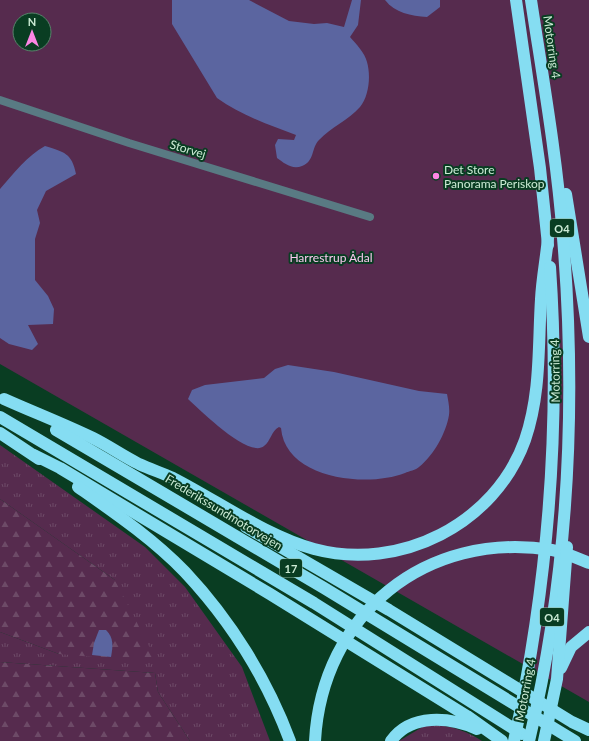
<svg xmlns="http://www.w3.org/2000/svg" width="589" height="741" viewBox="0 0 589 741" font-family="Lato,sans-serif">
	<defs>
		<pattern id="grass-tufts" width="24" height="20" patternUnits="userSpaceOnUse"><rect width="24" height="20" fill="#562b4e"/><path d="M3 7l-1-3M5 7V3M7 7l1-3M15 17l-1-3M17 17v-4M19 17l1-3" fill="none" stroke="#6d4a67"/></pattern>
		<pattern id="forest-firs" width="22" height="20" patternUnits="userSpaceOnUse"><rect width="22" height="20" fill="#562b4e"/><path d="M5 1l3.5 6h-7zM16 11l3.5 6h-7z" fill="#6d4a67"/></pattern>
	</defs>
	<rect width="100%" height="100%" fill="#093d22"/>
	<g fill="url(#grass-tufts)">
		<polygon points="0,445 145,547 185,587 242,667 270,741 190,741 158,692 155,673 0,662 0,632 59,654 115,580 0,499"/>
		<path d="M438,725c17,2 30,7 44,16h-83l25,-15z"/>
	</g>
	<g fill="url(#forest-firs)">
		<polygon points="0,499 115,580 155,658 140,661 59,654 0,632"/>
		<polygon points="0,662 155,673 158,692 190,741 0,741"/>
	</g>
	<path fill="#562b4e" fill-rule="evenodd" d="M0,0h589v702l-589,-338zM20,20h24v24h-24z"/>
	<g fill="#5b65a0">
		<path d="M172,0h77l40,21 25,3 13,-1 17,4 8,-27h9l-3,25 -8,12c6,7 15,16 17,25 4,14 2,34 -7,45 -11,13 -29,20 -41,33 -8,8 -4,21 -17,26 -10,4 -18,-3 -25,-8l-2,-13 3,-6 16,1 2,-5c-27,-10 -55,-20 -79,-37l-45,-74z"/>
		<path d="M385,0h55v7l-13,10c-16,-1 -32,-4 -42,-17z"/>
		<path d="M45,146c19,6 27,7 31,28l-30,17 -9,19 3,13 -5,16v41l13,16 6,13 -1,15 -25,1 10,19 -6,6 -23,-6 -9,-6v-149c14,-16 27,-33 45,-43z"/>
		<path d="M288,365l46,7 85,19 28,3c1,6 3,14 2,21 -3,18 -15,40 -30,52 -3,3 -10,4 -14,6 -38,15 -120,6 -124,-45l-2,-1c-8,4 -8,14 -15,19 -15,13 -65,-37 -76,-47l4,-9 13,-5 59,-7 11,-9z"/>
		<path d="M99,630h7c8,8 7,16 5,27l-19,-2 2,-12z"/>
	</g>
	<g fill="none" stroke-linecap="round" stroke-linejoin="round">
		<polyline stroke="#597a83" stroke-width="8" points="0,100 129,143 370,217"/>
		<g stroke="#85ddf2" stroke-width="12">
			<polyline points="516,0 540,168 548,245"/>
			<polyline points="566,194 589,337"/>
			<path d="M4,399c29,13 60,25 89,39 16,8 30,18 46,26 11,5 23,9 34,14 45,23 93,58 141,71 86,23 181,-25 211,-109 16,-47 13,-93 16,-141 1,-20 5,-40 7,-61"/>
			<polyline points="0,417 314,603 522,734"/>
			<polyline points="56,430 324,588 575,741"/>
			<polyline points="0,433 39,459"/>
			<polyline points="34,455 60,468 270,594 467,716 502,741"/>
			<path d="M78,487c37,26 75,52 107,85 45,48 82,107 105,169"/>
			<polyline points="246,527 389,610 572,722 589,730"/>
			<polyline points="561,668 571,647 589,632"/>
			<path d="M315,741c7,-127 111,-211 237,-191 12,2 25,8 37,13"/>
			<path d="M391,741c20,-28 59,-24 86,-12"/>
			<path d="M514,741c34,-156 47,-314 36,-474"/>
			<path d="M529,741c39,-164 48,-335 34,-503 -6,-80 -20,-159 -32,-238"/>
			<polyline points="544,741 557,679 567,547"/>
		</g>
	</g>
	<circle fill="#fc86e4" stroke="#093d22" stroke-width="1.5" cx="436" cy="176" r="4"/>
	<g text-anchor="middle" dominant-baseline="central" stroke-width="4" stroke-linejoin="round" paint-order="stroke">
		<g fill="#093d22" stroke="#92b79f" stroke-width="1">
			<rect x="550" y="219" width="24" height="18" rx="3"/>
			<rect x="280" y="559" width="22" height="18" rx="3"/>
			<rect x="540" y="608" width="24" height="18" rx="3"/>
		</g>
		<g font-size="11" font-weight="bold" fill="#ccebd5">
			<text x="562" y="228">O4</text>
			<text x="291" y="568">17</text>
			<text x="552" y="617">O4</text>
		</g>
		<g font-size="12" fill="#ccebd5" stroke="#093d22">
			<text transform="translate(552 47) rotate(82)">Motorring 4</text>
			<text transform="translate(188 149) rotate(17)">Storvej</text>
			<text transform="translate(555 371) rotate(-91)">Motorring 4</text>
			<text transform="translate(224 512) rotate(31)">Frederikssundmotorvejen</text>
			<text transform="translate(525 690) rotate(-79)">Motorring 4</text>
		</g>
		<g font-size="12" fill="#ccebd5" stroke="#093d22" text-anchor="start">
			<text x="444" y="169">Det Store<tspan x="444" dy="14">Panorama Periskop</tspan></text>
		</g>
		<g font-size="12" fill="#fbc9ef" stroke="#093d22">
			<text x="331" y="257">Harrestrup Ådal</text>
		</g>
	</g>
	<g transform="translate(32 32)"><circle r="19" fill="#093d22" stroke="#57836a"/>
	<path d="M0-3L7 15L0 10L-7 15Z" fill="#fc86e4"/>
	<text y="-6" font-size="11" font-weight="bold" text-anchor="middle" fill="#ccebd5">N</text>
	</g>
</svg>
